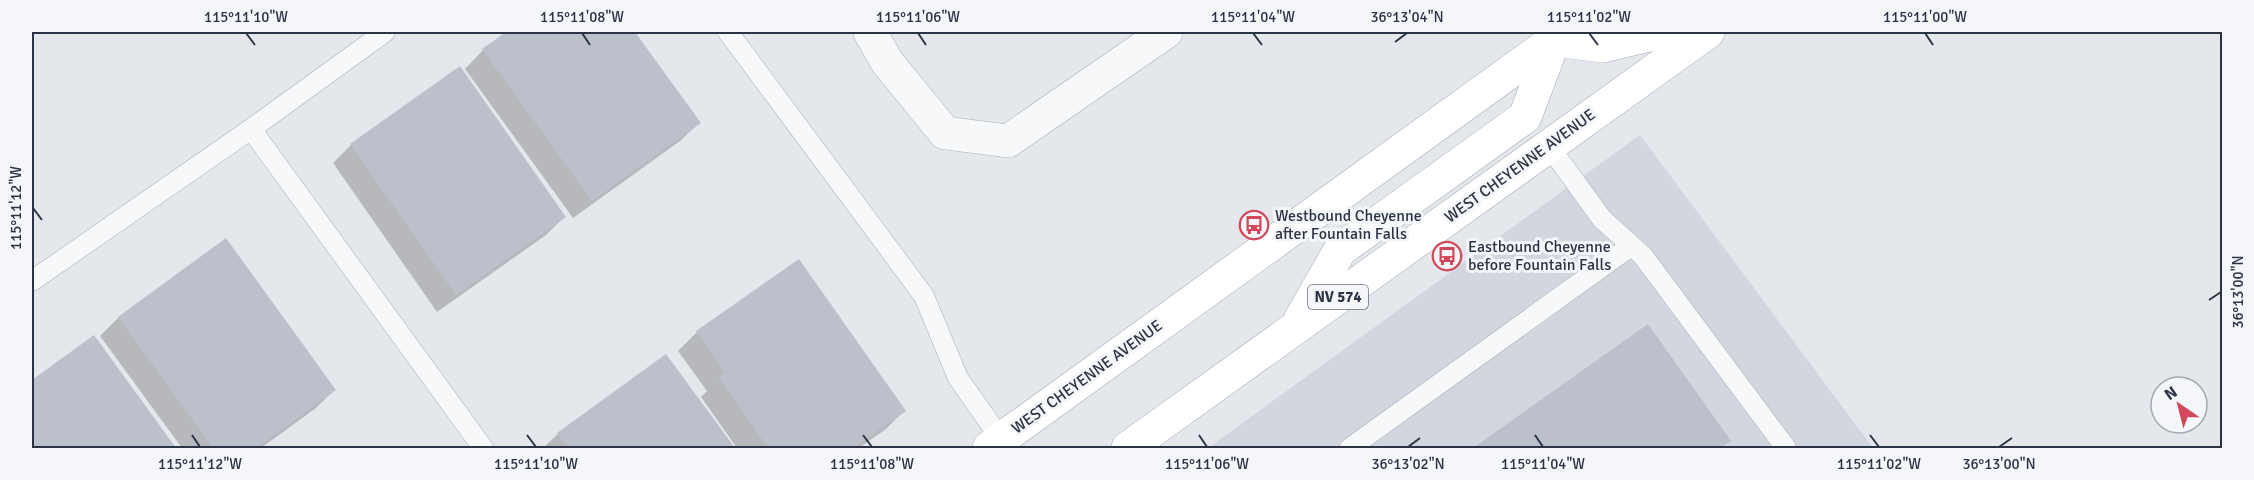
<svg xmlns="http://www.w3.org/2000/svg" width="2254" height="480" viewBox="0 0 2254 480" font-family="Signika,sans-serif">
	<rect width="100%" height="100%" fill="#e4e7ec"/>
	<polygon fill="#d2d6de" points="1640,135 1873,448 1208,448"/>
	<g fill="#0003">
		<polygon points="509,32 633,32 699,123 680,141 573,218 465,69 483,50"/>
		<polygon points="351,145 564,217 546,235 437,312 333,163"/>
		<polygon points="225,240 334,390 316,408 261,448 182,448 100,336 118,318"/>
		<polygon points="799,261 904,411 886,429 859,448 737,448 701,397 707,391 678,351 697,332"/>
		<polygon points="1647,326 1729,440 1721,448 1475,448"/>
		<polygon points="94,337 174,448 32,448 32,381"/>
		<polygon points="666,356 733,448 543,448 558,434"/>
	</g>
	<g fill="#bbc0ca">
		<polygon points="506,32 635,32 701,123 592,201 482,49"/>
		<polygon points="460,66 566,217 456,295 350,144"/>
		<polygon points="226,238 336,390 257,448 213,448 118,317"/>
		<polygon points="799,259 906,411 853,448 768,448 718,377 725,373 696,331"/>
		<polygon points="1648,324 1731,441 1720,448 1473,448"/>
		<polygon points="94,335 176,448 32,448 32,380"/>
		<polygon points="666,354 735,448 568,448 557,433"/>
	</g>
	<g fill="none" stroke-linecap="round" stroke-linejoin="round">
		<g stroke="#a9aeb7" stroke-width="21">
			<g id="lane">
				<polyline points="728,32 924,296 958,378 1001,439"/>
				<polyline points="251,129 483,448"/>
				<polyline points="1549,146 1602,219 1643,256 1786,448"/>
				<polyline points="32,281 251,129 385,32"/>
				<polyline points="1350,448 1631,246"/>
			</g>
		</g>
		<g stroke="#a9aeb7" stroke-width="34">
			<polyline id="street" points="870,32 887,62 945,133 1008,141 1166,32"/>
		</g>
		<g stroke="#a3abb8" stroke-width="34">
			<g id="primary">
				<polyline points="1554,40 1603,46 1662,32"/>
				<polyline points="1300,320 1340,250 1525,117 1554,40"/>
				<polyline points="989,448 1565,32"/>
				<polyline points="1128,448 1708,32"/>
			</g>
		</g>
		<use href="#lane" stroke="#f7f8fa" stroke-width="20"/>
		<use href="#street" stroke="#f7f8fa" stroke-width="33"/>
		<use href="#primary" stroke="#fff" stroke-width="33"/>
	</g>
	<path fill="none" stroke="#2b3445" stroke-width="2" d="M246,33l9,12M582,33l8,12M918,33l8,12M1253,33l9,12M1589,33l9,12M1925,33l8,12M1395,42l12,-9M33,208l9,12M2209,300l12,-8M192,435l8,12M527,435l9,12M863,435l9,12M1199,435l8,12M1535,435l8,12M1870,435l9,12M1408,447l12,-9M1999,447l13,-9"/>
	<defs>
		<g id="bus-ring" transform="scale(1.5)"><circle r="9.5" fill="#f4f6f9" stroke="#d1495b" stroke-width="1.5"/><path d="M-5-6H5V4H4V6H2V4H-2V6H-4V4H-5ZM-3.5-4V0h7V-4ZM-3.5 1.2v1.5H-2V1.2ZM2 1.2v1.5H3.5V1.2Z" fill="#d1495b"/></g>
	</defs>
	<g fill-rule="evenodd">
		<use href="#bus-ring" x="1254" y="225"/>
		<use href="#bus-ring" x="1447" y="256"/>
	</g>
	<g text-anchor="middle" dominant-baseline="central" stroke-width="6" stroke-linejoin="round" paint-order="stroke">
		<rect fill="#f4f6f9" stroke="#676e7b" stroke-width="1.5" x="1308" y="285" width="60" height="24" rx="4.5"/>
		<g font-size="15" font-weight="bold" fill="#2b3445">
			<text x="1338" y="297">NV 574</text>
		</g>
		<g font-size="16" fill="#2b3445" stroke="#f4f6f9">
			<text transform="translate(1520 166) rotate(-36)">WEST CHEYENNE AVENUE</text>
			<text transform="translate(1087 377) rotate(-36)">WEST CHEYENNE AVENUE</text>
		</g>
		<g font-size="16" fill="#2b3445" stroke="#f4f6f9" text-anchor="start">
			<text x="1275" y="216">Westbound Cheyenne<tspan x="1275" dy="18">after Fountain Falls</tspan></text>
			<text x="1468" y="247">Eastbound Cheyenne<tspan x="1468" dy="18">before Fountain Falls</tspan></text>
		</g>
	</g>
	<rect width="2254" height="480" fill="none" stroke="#f4f6f9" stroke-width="66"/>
	<g transform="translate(2179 405) rotate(325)"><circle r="28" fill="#f4f6f9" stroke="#a4a8b1" stroke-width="1.5"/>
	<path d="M0-4.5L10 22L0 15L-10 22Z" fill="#d1495b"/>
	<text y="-9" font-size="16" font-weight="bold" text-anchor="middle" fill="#2b3445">N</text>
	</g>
	<rect x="33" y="33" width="2188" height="414" fill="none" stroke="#2b3445" stroke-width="2"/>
	<g font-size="15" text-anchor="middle" fill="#2b3445">
		<text x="246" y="22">115°11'10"W</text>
		<text x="582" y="22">115°11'08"W</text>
		<text x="918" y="22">115°11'06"W</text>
		<text x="1253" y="22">115°11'04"W</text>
		<text x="1407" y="22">36°13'04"N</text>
		<text x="1589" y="22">115°11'02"W</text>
		<text x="1925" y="22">115°11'00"W</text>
		<text transform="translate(16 208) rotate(-90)" y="5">115°11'12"W</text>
		<text transform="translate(2238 292) rotate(-90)" y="5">36°13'00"N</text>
		<text x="200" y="469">115°11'12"W</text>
		<text x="536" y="469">115°11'10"W</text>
		<text x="872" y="469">115°11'08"W</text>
		<text x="1207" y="469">115°11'06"W</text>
		<text x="1408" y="469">36°13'02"N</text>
		<text x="1543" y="469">115°11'04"W</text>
		<text x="1879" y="469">115°11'02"W</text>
		<text x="1999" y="469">36°13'00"N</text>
	</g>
</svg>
